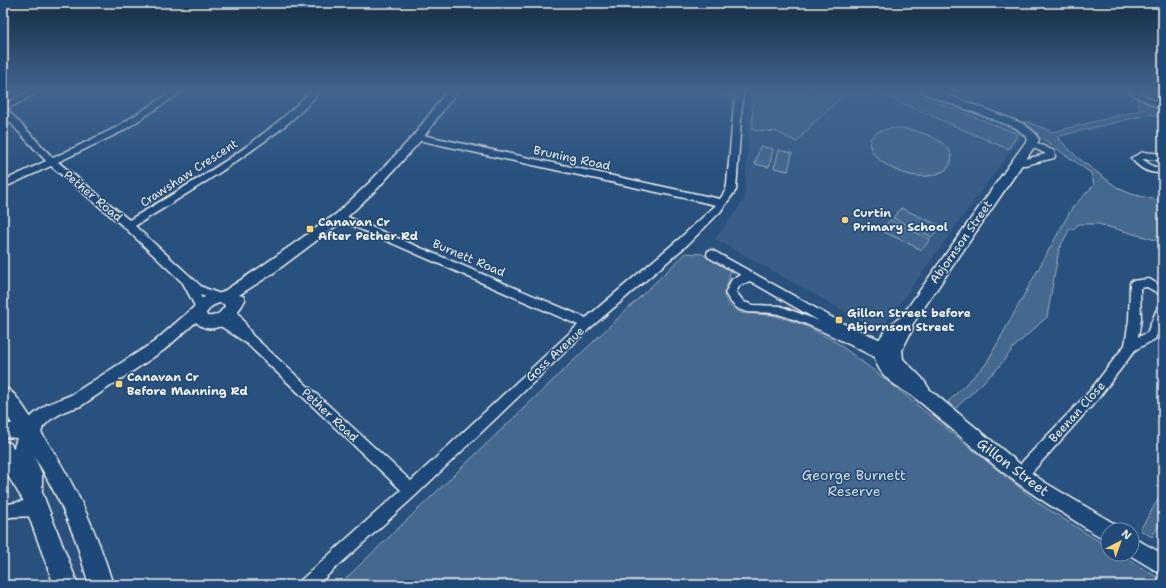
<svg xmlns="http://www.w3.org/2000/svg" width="1166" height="588" viewBox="0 0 1166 588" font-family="'Shantell Sans',sans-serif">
	<rect width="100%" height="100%" fill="#28517e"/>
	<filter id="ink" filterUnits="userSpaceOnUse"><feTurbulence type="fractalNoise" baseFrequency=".025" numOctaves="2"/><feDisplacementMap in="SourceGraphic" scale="8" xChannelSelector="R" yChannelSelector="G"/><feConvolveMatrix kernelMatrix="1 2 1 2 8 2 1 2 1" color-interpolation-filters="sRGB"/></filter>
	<g filter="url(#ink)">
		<polygon fill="#375d86" points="748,91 918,91 1016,128 1023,134 884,325 869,325 715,239 744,200 748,142"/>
		<g fill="#45688e" stroke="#9cacbb">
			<polygon points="752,91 849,91 812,124 797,142 777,132 753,130"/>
			<polygon points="874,91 907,91 1018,134 1008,149"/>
			<polygon points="1136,98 1163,112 1163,119 1150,114 1059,136 1058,138 1078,158 1118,188 1131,194 1163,201 1163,242 1098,224 1079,224 1073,229 1070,228 1059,249 1047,317 1014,347 997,369 956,408 948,402 986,364 1072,208 1094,185 1091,173 1023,125 1025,121 1053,132 1141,110"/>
			<path d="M896,128c17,0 69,14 52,40 -40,31 -120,-35 -52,-40z"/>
			<polygon points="760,146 773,149 769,167 755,164"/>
			<polygon points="779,150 792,153 788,171 774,168"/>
			<polygon points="901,208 940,226 932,237 893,218"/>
			<polygon points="890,220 930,239 922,250 882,231"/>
			<polygon points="686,253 702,254 729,270 730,274 724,297 730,306 741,313 772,315 786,319 806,326 836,342 885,379 1040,504 1108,547 1108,554 1120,554 1163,581 1163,585 339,585"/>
			<polygon points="1163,491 1163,518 1152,537 1140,530"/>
		</g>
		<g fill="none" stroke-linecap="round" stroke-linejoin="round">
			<g stroke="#f4f1e8" stroke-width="3">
				<g id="minor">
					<path d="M30,91h11l-34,18 46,49 62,-30 58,-37h10l-62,41 -63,30 71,58c64,-38 130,-75 182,-129h9c-20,25 -46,44 -72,62 -36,26 -75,49 -113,73l67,61 21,8 2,3 -2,3 -4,1 -19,-7 7,12 -2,3 -4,1 -4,-1 -14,-27 -59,-56 -73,-61 -48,22v-7l43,-20 -43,-46v-10z"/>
					<path d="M717,91h26l-7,99 -16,22 -33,33 -97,83 -174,167 -99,90h-19l3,-5 100,-90 -155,-147 -24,-16 -16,-2 -2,-3 2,-3c8,-3 18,-2 25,3l-6,-12 2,-3 4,-1 4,1 17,28 159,146 167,-156 -241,-106 -2,-2 2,-2h6l243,103 93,-79 37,-34 -298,-65 -4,-3 4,-3 302,65 6,-9 1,-6 8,-90 -14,-1z"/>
					<polygon points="1126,91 1136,91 1163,105 1163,110"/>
					<polygon points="1031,140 1054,151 1055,156 1054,158 1025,165 1013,164 1011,162 1013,160 1025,159 1046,154 1028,145 1027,143 1028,141"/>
					<path d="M1143,152l20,2v6l-21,-1 12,8 9,-1v6c-13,3 -24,-4 -32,-14z"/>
					<path d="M712,250l130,73 53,23 2,3 -2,3 -4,2 4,4 -2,4 -4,1 -4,-1c-34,-16 -68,-36 -104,-47 -23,-7 -41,7 -56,-22l7,-14 9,-4 -33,-18 -1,-3 1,-3zM750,281l69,40 -39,-15 -27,-1 -9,-3 -8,-10 4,-7z"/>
					<polygon points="1149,279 1163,287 1163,296 1147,287 1140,288 1141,319 1138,337 1147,333 1159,304 1163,303 1163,321 1155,339 1135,350 1097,400 1025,480 1020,481 1015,480 1013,475 1023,461 1089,392 1125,345 1129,319 1130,284 1131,281"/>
					<path d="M24,501l13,1 5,2 2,5 -2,5c-12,5 -26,0 -39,5v-14z"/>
				</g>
			</g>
			<g stroke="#f4f1e8" stroke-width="3">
				<g id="tertiary">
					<path d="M447,91h10l-35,48 -44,49 -34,32 -72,54 -33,21 4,1 2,4c-8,16 -31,40 -49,22l-32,28 -83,56 -16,5 -15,9 -7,7 -2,6 -5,2 -6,12 12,27v16l-4,10 -6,3 -6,-3c-4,-9 0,-17 -2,-26 -1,-8 -8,-16 -11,-24l4,-12 -14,-1v-14l6,1 17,-2 7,-7 13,-10 25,-10 83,-53 40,-35 8,-9 19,-5 41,-27 74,-52 34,-32 44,-47zM219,303l5,1 1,2c-5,7 -9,11 -18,10l-1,-3 6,-7z"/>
					<path d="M922,91h15l87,33 11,9 4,7 -127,185 1,3 -11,22 1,9 19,19 8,12 96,79 18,13 71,42 2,6h-9v10c-15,-6 -28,-16 -42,-25 -17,-10 -34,-21 -50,-33 -34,-25 -64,-54 -96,-80 -15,-13 -36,-19 -44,-40 -6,-17 12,-37 25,-45l126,-177 -1,-3 -10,-9 -93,-35z"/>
					<polygon points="1132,537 1163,554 1163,575 1128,554 1132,554"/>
				</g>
			</g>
			<g stroke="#f4f1e8" stroke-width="3">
				<g id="primary">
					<path d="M3,387c12,4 19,18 26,28 39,54 65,107 84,170h-24l-13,-44 -15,-36 -19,-36 -39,-59z"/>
					<polygon points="3,441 10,443 40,487 78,585 54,585 23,500 3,468"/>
				</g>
			</g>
			<use href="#minor" fill="#1f4a7a" fill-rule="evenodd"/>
			<use href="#tertiary" fill="#1f4a7a" fill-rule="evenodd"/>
			<use href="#primary" fill="#1f4a7a" fill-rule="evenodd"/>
		</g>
	</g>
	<linearGradient id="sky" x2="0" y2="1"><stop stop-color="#162d45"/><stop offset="0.53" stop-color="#42658f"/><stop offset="1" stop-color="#42658f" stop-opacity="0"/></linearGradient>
	<rect width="1166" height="173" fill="url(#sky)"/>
	<g fill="#ffd166" stroke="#1f4a7a" stroke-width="1.5">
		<circle cx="845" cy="220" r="4"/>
		<rect x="306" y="225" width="8" height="8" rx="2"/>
		<rect x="835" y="316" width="8" height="8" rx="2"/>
		<rect x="115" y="380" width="8" height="8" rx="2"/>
	</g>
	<g text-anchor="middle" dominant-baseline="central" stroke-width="3" stroke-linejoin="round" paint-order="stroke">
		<g font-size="12" fill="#f4f1e8" stroke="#1f4a7a">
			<text transform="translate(572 158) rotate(12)">Bruning Road</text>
			<text transform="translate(189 173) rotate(-33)">Crawshaw Crescent</text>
			<text transform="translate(93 196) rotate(40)">Pether Road</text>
			<text transform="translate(961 242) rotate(-55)">Abjornson Street</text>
			<text transform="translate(469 258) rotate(23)">Burnett Road</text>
			<text transform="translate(555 354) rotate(-43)">Goss Avenue</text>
			<text transform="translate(1077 412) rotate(-48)">Beenan Close</text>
			<text transform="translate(330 415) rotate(43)">Pether Road</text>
		</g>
		<g font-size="12" font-weight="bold" fill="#f4f1e8" stroke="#1f4a7a" text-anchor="start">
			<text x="853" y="213">Curtin<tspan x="853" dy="14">Primary School</tspan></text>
			<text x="318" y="222">Canavan Cr<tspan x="318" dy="14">After Pether Rd</tspan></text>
			<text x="847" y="313">Gillon Street before<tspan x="847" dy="14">Abjornson Street</tspan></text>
			<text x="127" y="377">Canavan Cr<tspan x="127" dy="14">Before Manning Rd</tspan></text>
		</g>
		<g font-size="14" fill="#f4f1e8" stroke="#1f4a7a">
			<text transform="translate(1013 467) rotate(37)">Gillon Street</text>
		</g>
		<g font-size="14" fill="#dadcda" stroke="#1f4a7a">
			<text x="854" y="475">George Burnett<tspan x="854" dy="16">Reserve</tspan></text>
		</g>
	</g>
	<rect width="1166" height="588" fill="none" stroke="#1f4a7a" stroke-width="16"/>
	<rect x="8" y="8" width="1150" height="572" fill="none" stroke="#f4f1e8" stroke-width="1.5" filter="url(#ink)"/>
	<g transform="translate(1120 542) rotate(41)"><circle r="19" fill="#1f4a7a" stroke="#748da6"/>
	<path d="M0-3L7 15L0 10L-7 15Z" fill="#ffd166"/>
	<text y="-6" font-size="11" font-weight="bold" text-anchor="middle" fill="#f4f1e8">N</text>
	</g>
</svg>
